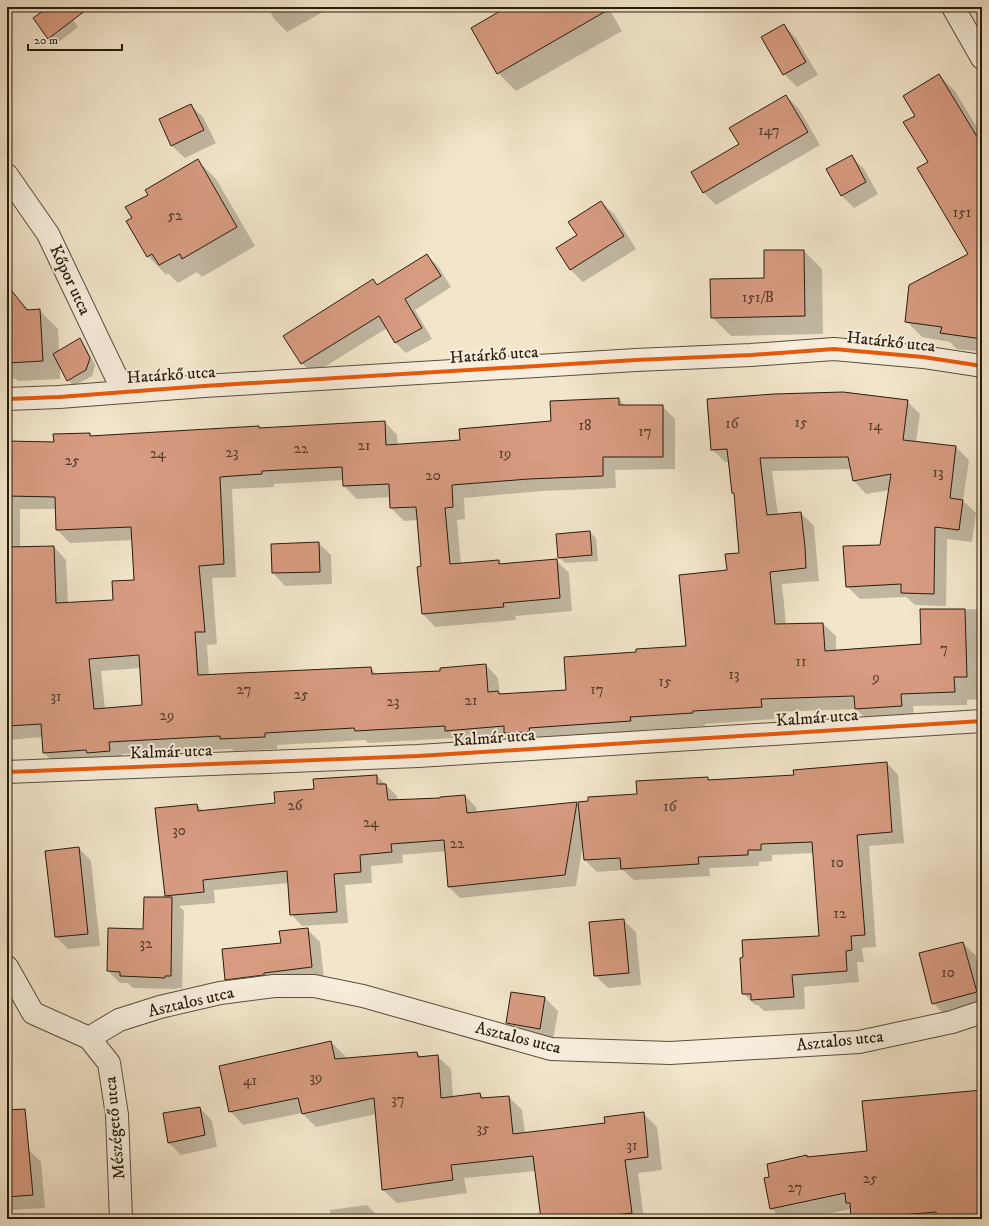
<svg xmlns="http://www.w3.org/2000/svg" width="989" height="1226" viewBox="0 0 989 1226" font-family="'IM FELL DW Pica',serif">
	<rect width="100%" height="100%" fill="#f2e5ca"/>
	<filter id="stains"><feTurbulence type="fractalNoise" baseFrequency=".005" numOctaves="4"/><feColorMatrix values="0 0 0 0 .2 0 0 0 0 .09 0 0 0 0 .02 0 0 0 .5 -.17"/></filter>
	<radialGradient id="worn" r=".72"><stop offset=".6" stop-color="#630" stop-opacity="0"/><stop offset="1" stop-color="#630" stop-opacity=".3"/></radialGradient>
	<g fill="#0003" fill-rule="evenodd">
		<polygon points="50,7 64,7 78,27 55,45 49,38 35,18"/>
		<polygon points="267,7 332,7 287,32 275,20"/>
		<polygon points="509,7 608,7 622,31 516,91 498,73"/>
		<polygon points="783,25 796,38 818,75 797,87 784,74"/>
		<polygon points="939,75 955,91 982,136 982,352 957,349 950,342 922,337 906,321 969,255 929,162 916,116"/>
		<polygon points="786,96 799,109 820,145 716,205 704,193 692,173 740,145"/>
		<polygon points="190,105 203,117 216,143 185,158 172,146 160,120"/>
		<polygon points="851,156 864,169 878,194 854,208 841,195"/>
		<polygon points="197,160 216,179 255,246 202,277 197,272 178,283 168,273 166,275 148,256 149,195"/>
		<polygon points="601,202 614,214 636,249 583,282 571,270 557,249 578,235"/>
		<polygon points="804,251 822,269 823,334 731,336 712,317"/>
		<polygon points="427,256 438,266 451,287 415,310 432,339 406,353 396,343 387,328 313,374 302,363 373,280 378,286"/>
		<polygon points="7,290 12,293 30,311 39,310 58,329 59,351 79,339 85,346 95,365 92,376 74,386 68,380 60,364 60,379 18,381 16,379 7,379"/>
		<path d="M619,399l6,7h37l13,13v50l-60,1 1,18 -74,3 -78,7 1,21 -8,1 4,44 37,-3 4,4 54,-5 13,13 3,38 -57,5 1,4 -81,7 -12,-13 -5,-46 4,-1 -4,-47 -14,1 -13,-13 -1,-11 -33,2 -13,-13v-6l-70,4v3l-42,2 4,88 -24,1 5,66 -10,1 2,30 162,-7 6,7 65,-3 44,-7 12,13 2,16 67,-3 70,-39 50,-5 41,-76 12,-17 -4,-59 -3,-2 -4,-31h-4l-13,-13 195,-48 13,13 -4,28 40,5 13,13 -6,41 13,12 -4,29 -25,-3 -1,67 -31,-1 -9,-8 -46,2 -13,-13 33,-40 10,-56 -24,4 -12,-13 -3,-12 -79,2 6,44 23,-2 13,13 3,35 2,20 -37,3 4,41 37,-1 13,12v15l86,-6 -1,-35 61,-1v90l-15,1v5l-54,1 1,12 -45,4 -13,-13 -82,3v7l-69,5v2l-62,4v3l-125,12 -6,-6 -53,4 -5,-5 -86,5 -3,-3 -88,5v4l-43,2 -3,-2 -109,5v9l-66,2 -12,-12 -1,-16 -36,3v-298l48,1 34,-9 4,3 165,-10 3,2 124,-7 12,13 1,11 63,-5 91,-19zM20,509h37v21l13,13 63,-3 2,41 -20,20 -47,3 -2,-44 -12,-13 -34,1zM141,668l2,37 -38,4 -4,-38z"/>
		<polygon points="590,532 596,538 598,561 565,563 559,557"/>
		<polygon points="318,543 331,555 332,584 285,586 273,573 272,545"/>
		<polygon points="887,763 898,775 904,843 869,846 876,947 862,948 864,962 857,962 859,982 804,987 805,1009 764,1011 758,1005 755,1005 743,993 820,937 814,853 772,855 772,861 759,862 759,866 709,868 710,876 634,880 623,870 597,872 585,860 583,844 576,886 460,898 449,887 446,851 402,855 403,863 371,866 372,883 345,885 348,923 302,926 291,914 289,883 214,890 215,903 179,906 184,911 182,988 177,988 177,989 133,988 128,983 120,983 108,971 144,930 169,898 166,895 197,805 203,811 276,804 315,790 377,776 397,796 398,801 441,799 465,796 476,807 477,813 576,803 580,807 638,795 707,778 710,781 795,776"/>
		<polygon points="79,848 91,861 100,946 68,949 56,937"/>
		<polygon points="623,920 636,932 641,985 608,988 595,975"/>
		<polygon points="307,929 320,942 324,979 239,992 226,979"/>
		<polygon points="963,943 976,956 982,980 982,1006 946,1016 933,1003"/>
		<polygon points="512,993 545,998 558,1011 553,1041 520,1036 507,1023"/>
		<polygon points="331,1042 345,1056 346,1059 417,1053 422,1057 437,1056 451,1069 453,1097 480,1094 485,1099 509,1097 522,1110 525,1134 606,1124 643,1113 657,1127 662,1170 638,1173 644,1219 542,1219 536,1171 464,1178 467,1193 397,1203 383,1190 376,1114 316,1127 302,1113 243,1125 230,1111"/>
		<polygon points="982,1092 982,1219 852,1219 851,1209 802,1219 782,1219 771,1208 771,1178 806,1156 808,1158 868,1152"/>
		<polygon points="200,1108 212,1121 217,1147 181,1155 169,1143"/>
		<polygon points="7,1133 28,1149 41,1162 45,1208 7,1210"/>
		<polygon points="367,1205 378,1216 378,1219 331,1219 330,1210"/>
		<polygon points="275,1214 280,1219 238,1219"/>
	</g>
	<g fill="#d79b81" stroke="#281c0b" fill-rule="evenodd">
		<polygon points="49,7 90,7 48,39 33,18"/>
		<polygon points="507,7 613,7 497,74 471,28"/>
		<polygon points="784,24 806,62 783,75 761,37"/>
		<polygon points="939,74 982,145 982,339 940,333 942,327 905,322 909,285 968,254 917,168 928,162 903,122 915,116 903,96"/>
		<polygon points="786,95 808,132 703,193 691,172 739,144 729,128"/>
		<polygon points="191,104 204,130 171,146 159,119"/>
		<polygon points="852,155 866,182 841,196 826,169"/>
		<polygon points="198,159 237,227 182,259 180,254 159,265 152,254 147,257 126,221 132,218 125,207 148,195 145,190"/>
		<polygon points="601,201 624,236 570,270 556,248 577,235 568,222"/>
		<polygon points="764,250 804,250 805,316 711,318 710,279 764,278"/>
		<polygon points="427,254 441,276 405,299 422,328 395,343 379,316 301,364 283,336 373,279 377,285"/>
		<polygon points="7,285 27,310 40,309 43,361 7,363"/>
		<polygon points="80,338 90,358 86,370 67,381 53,354"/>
		<path d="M843,392l65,8 -5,40 53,6 -6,52 13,2 -4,30 -24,-3 -1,67 -33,-1v-9l-55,3 -3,-41 37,-1 11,-71 -38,7 -5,-24 -88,1 7,57 34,-3 4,35 1,21 -36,4 5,52 48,-1 2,28 96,-7 -1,-35h45l2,68h-13l1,15 -54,2 1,12 -47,3 -1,-13 -93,3 1,8 -69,4v2l-63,4 1,4 -102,7 1,4 -26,1v-7l-59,5v-5l-90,5 -1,-3 -89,5v4l-45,2v-3l-111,6 1,9 -23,2 -1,-3 -43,3 -2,-29 -34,2v-179l47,-1 2,57 57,-3 -1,-19 22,-1 -3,-53 -75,3 -1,-33 -48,-1v-55l47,1 -1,-8 37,-1v3l169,-10v2l126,-7 1,24 74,-5 -1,-11 92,-8 -1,-20 69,-3v7h44v52h-60v19l-74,3 -77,6 1,22 -8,1 5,56 49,-4v4l58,-5 3,39 -57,5 1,4 -82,7 -5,-47 4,-1 -5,-59 -26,1 -1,-24 -46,2 -1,-19 -80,4v3l-42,3 4,87 -25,2 6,66h-10l3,43 173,-8 1,7 68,-3v-3l46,-4 2,28 10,-1 1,3 67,-4 -2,-33 72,-5v-3l50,-3 -7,-71 48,-5 -2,-16 14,-1 -5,-60h-2l-5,-44 -16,1 -4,-51 67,-5zM139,655l3,50 -48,4 -5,-50z"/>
		<polygon points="590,531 592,555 558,558 556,534"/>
		<polygon points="319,542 320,572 272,573 271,544"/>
		<polygon points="887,762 892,832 857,835 865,935 851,936 852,950 846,951 847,971 792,975 794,997 751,1000 751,994 742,994 740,958 743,957 742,940 819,936 812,842 761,844 761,850 748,850 748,855 698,857 699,864 621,869 620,858 584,860 578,802 588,801 588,797 637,794 636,781 708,777 708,780 794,775 793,770"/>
		<polygon points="377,775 377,784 386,784 388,800 440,798 440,797 465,795 467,813 577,802 565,875 448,887 444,840 391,844 392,852 360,855 361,872 334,874 337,912 290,915 287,871 203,880 204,892 165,896 155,808 197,804 198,811 275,803 274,792 314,789 313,779"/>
		<polygon points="79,847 88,934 55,937 45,851"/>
		<polygon points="144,897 172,897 171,976 165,976 165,978 120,976 120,972 107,971 108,928 143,929"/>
		<polygon points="624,919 629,973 594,976 589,922"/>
		<polygon points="308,928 312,967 264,973 264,975 225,980 222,949 281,943 279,931"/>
		<polygon points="963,942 977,992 932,1004 919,953"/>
		<polygon points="511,992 545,997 540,1029 506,1023"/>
		<polygon points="331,1041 335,1059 417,1052 418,1057 438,1055 441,1098 480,1093 481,1098 509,1096 513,1134 605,1123 604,1117 644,1112 648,1157 625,1160 632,1213 596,1217 596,1219 541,1219 533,1156 451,1165 453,1180 382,1190 374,1098 302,1114 298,1098 229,1112 219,1066"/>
		<polygon points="982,1090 982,1219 937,1219 936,1212 851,1219 850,1203 846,1203 845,1193 770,1209 764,1178 769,1177 767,1164 807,1155 807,1157 867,1151 862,1101"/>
		<polygon points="200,1107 205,1135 168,1143 163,1113"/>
		<polygon points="25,1109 33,1195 7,1197 7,1110"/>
	</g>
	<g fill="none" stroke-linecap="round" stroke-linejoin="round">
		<g stroke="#5a4e3b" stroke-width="24">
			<g id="minor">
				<polyline points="953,7 982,58"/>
				<polyline points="7,175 48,234 123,391"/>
				<polyline points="7,399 59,397 204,386 636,360 751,355 834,349 923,357 982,366"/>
				<polyline points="7,772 418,756 982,721"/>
				<polyline points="7,967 33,1013 89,1038 109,1063 117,1115 121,1219"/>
				<polyline points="89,1038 119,1020 160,1007 220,993 274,986 314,986 363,996 551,1049 670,1053 859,1042 952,1022 982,1012"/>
			</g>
		</g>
		<use href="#minor" stroke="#f7eedd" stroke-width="22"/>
		<g stroke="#f7eedd" stroke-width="6">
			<g id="cycleway">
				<polyline points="7,399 59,397 204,386 636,360 751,355 834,349 923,357 982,366"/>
				<polyline points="7,772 418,756 982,721"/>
			</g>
		</g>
		<use href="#cycleway" stroke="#e8590c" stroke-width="4"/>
	</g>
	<g text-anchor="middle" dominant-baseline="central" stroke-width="4" stroke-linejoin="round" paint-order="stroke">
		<g font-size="15" fill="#543c28">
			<text x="769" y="130">147</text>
			<text x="962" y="212">151</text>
			<text x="175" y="215">52</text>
			<text x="758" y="297">151/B</text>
			<text x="801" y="422">15</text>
			<text x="732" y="423">16</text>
			<text x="585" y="425">18</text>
			<text x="875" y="425">14</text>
			<text x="645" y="431">17</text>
			<text x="364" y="445">21</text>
			<text x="301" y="448">22</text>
			<text x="232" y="452">23</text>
			<text x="158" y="453">24</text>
			<text x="505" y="453">19</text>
			<text x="72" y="460">25</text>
			<text x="938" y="472">13</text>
			<text x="433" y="475">20</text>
			<text x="944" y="648">7</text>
			<text x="801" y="661">11</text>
			<text x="734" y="674">13</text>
			<text x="876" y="677">9</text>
			<text x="665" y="681">15</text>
			<text x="244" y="689">27</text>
			<text x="597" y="689">17</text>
			<text x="301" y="694">25</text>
			<text x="56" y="696">31</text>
			<text x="471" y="700">21</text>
			<text x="393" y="701">23</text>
			<text x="167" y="715">29</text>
			<text x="295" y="805">26</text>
			<text x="670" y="806">16</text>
			<text x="371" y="822">24</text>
			<text x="179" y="830">30</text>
			<text x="457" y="843">22</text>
			<text x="837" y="862">10</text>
			<text x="840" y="913">12</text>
			<text x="146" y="943">32</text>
			<text x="948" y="972">10</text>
			<text x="316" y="1077">39</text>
			<text x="250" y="1080">41</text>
			<text x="398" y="1099">37</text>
			<text x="483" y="1128">35</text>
			<text x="632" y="1145">31</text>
			<text x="870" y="1178">25</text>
			<text x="795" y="1187">27</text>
		</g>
		<g font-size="17" fill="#281c0b" stroke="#f7eedd">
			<text transform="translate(70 280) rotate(65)">Kőpor utca</text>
			<text transform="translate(891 342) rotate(6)">Határkő utca</text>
			<text transform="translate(494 355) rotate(-4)">Határkő utca</text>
			<text transform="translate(171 375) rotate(-4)">Határkő utca</text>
			<text transform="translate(817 718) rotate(-4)">Kalmár utca</text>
			<text transform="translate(494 738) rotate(-4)">Kalmár utca</text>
			<text transform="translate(171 752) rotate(-2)">Kalmár utca</text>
			<text transform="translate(191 1002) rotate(-13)">Asztalos utca</text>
			<text transform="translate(518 1038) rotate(14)">Asztalos utca</text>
			<text transform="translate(840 1041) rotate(-6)">Asztalos utca</text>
			<text transform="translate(115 1128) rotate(-95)">Mészégető utca</text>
		</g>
	</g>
	<rect width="989" height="1226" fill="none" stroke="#f2e5ca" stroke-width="24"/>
	<rect x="8" y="8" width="973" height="1210" fill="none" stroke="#281c0b" stroke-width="2"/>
	<rect x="12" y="12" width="965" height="1202" fill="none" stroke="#281c0b"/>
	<path d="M28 44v6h94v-6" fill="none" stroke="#281c0b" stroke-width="2"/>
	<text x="34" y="44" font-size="12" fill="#281c0b" stroke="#f7eedd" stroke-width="3" paint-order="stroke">20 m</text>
	<rect width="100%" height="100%" filter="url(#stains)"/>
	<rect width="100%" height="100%" fill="url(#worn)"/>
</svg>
